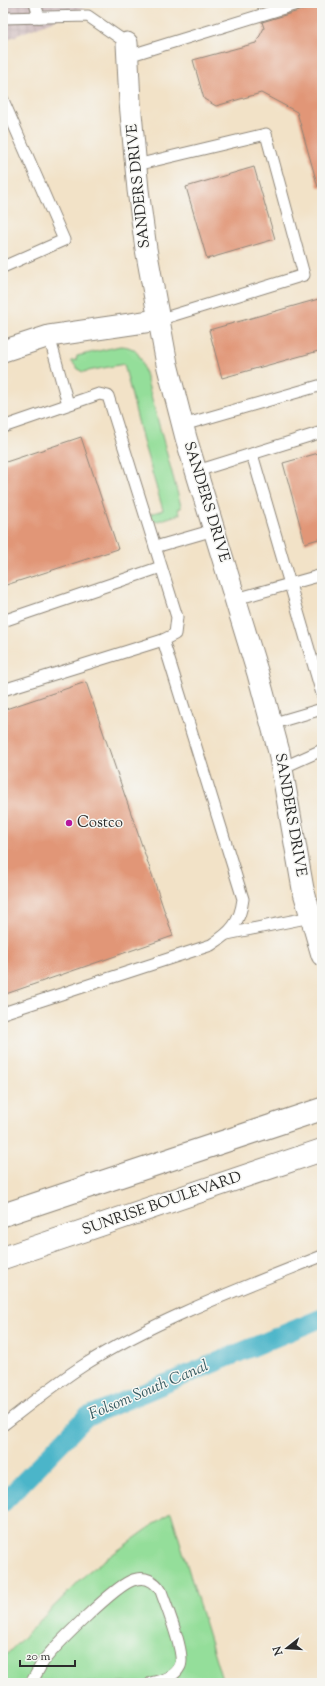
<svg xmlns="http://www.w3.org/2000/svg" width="325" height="1686" viewBox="0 0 325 1686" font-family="'Sorts Mill Goudy',serif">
	<defs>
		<pattern id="industrial-grid" width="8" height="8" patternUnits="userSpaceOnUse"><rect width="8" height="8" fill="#d2bfc1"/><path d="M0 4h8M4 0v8" fill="none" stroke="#b4a4a6"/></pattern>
	</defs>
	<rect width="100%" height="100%" fill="#f6f6f2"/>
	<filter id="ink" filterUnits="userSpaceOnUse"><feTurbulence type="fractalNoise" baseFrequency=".025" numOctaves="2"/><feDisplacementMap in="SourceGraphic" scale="8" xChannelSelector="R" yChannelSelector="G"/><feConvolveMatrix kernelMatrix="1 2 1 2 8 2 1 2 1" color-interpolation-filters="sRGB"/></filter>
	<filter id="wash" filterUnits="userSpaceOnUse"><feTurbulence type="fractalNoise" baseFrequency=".012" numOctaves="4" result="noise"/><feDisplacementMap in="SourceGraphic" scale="16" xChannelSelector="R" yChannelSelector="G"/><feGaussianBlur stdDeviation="0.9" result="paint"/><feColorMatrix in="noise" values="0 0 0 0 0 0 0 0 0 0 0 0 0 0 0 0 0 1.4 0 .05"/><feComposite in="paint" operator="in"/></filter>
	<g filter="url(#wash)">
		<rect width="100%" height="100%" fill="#f2e2c7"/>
		<polygon fill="url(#industrial-grid)" points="3,3 96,3 3,41"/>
		<g fill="#94de9a" stroke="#608462">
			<path d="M120,346c12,0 18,5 22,16l39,144v2l-3,1 2,5 -22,7 -5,-1 -3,-6 13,-4 -19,-65 -20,-81 -41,8 -4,-2 -8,-9 5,-1 1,-4z"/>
			<polygon points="171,1512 223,1683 3,1683 3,1658 88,1572"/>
		</g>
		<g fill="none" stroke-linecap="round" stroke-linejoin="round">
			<polyline stroke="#4bb5c9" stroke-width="19" points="3,1503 86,1417 322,1318"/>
		</g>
		<g id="blocks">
			<g fill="#e19677">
				<polygon points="322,4 322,187 318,187 297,112 261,93 216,106 204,99 193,60 256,43 264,28 262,22"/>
				<polygon points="254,167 275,239 207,259 186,187"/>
				<polygon points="322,298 322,350 222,378 209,330"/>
				<polygon points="81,437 118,549 3,586 3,463"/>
				<polygon points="322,452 322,538 305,543 283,463"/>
				<polygon points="86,682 173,936 3,995 3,710"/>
			</g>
		</g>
	</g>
	<g filter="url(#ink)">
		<use href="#blocks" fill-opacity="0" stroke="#8e8679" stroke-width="1"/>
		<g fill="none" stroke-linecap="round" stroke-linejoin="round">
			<g stroke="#8e8679" stroke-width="13">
				<g id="lane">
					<polyline points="35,3 39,17"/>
					<polyline points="3,18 88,16 127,43"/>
					<polyline points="128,56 300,3"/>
					<polyline points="3,100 64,240 3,267"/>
					<polyline points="136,165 266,134 304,275 158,320"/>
					<polyline points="49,336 68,404"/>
					<polyline points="183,425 322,385"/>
					<polyline points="3,427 99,394 108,396 177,617 175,634 163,640 3,690"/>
					<polyline points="252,454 322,694"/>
					<polyline points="197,471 322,432"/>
					<polyline points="155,547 214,530"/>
					<polyline points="236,599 322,575"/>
					<polyline points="3,621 161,567"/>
					<polyline points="271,724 322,709"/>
					<polyline points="282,768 322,750"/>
					<polyline points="227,934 311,917"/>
					<path d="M3,1013l208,-68c20,-13 29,-22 32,-46l-80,-259"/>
					<path d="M3,1425c26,-20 53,-42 81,-60 73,-46 158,-77 238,-109"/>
					<path d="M31,1683c5,-8 9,-17 14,-24 13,-16 71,-74 88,-79 12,-4 22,1 28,11 5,15 25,63 19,75 -6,12 -18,14 -29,17"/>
				</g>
			</g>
			<g stroke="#8e8679" stroke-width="23">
				<g id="street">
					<polyline points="127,43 130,102 138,190 146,249 167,364 186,438 258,674 279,752 303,889 322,955"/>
					<polyline points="3,351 49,336 158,320"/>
				</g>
			</g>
			<g stroke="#8e8679" stroke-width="24">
				<g id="primary">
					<polyline points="3,1215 322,1109"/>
					<polyline points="3,1258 322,1150"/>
				</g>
			</g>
			<use href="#lane" stroke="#fff" stroke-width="11"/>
			<use href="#street" stroke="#fff" stroke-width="21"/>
			<use href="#primary" stroke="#fff" stroke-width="22"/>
		</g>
	</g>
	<circle fill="#b5179e" stroke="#f6f6f2" stroke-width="1.5" cx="69" cy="823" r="4"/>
	<g text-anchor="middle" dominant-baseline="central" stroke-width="3" stroke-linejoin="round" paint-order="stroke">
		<g font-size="15" fill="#2b2b2b" stroke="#f6f6f2">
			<text transform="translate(139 186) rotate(-96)">SANDERS DRIVE</text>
			<text transform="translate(206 502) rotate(73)">SANDERS DRIVE</text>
			<text transform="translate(290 815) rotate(80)">SANDERS DRIVE</text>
			<text transform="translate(162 1204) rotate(-19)">SUNRISE BOULEVARD</text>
		</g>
		<g font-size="15" fill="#2b2b2b" stroke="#f6f6f2" text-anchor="start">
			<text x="77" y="823">Costco</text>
		</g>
		<g font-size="16" font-style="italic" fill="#365b62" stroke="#f6f6f2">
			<text transform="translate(149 1391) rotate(-23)">Folsom South Canal</text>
		</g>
	</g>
	<rect width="325" height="1686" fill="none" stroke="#f6f6f2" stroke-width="16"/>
	<g transform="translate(287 1648) rotate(253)" stroke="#f6f6f2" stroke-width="3" paint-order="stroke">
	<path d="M0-3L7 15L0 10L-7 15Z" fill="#2b2b2b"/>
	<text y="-6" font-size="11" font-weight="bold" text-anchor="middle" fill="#2b2b2b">N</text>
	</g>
	<path d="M20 1660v6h55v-6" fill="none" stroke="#2b2b2b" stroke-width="2"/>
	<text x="26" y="1660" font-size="12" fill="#2b2b2b" stroke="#f6f6f2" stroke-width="3" paint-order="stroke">20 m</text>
</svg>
